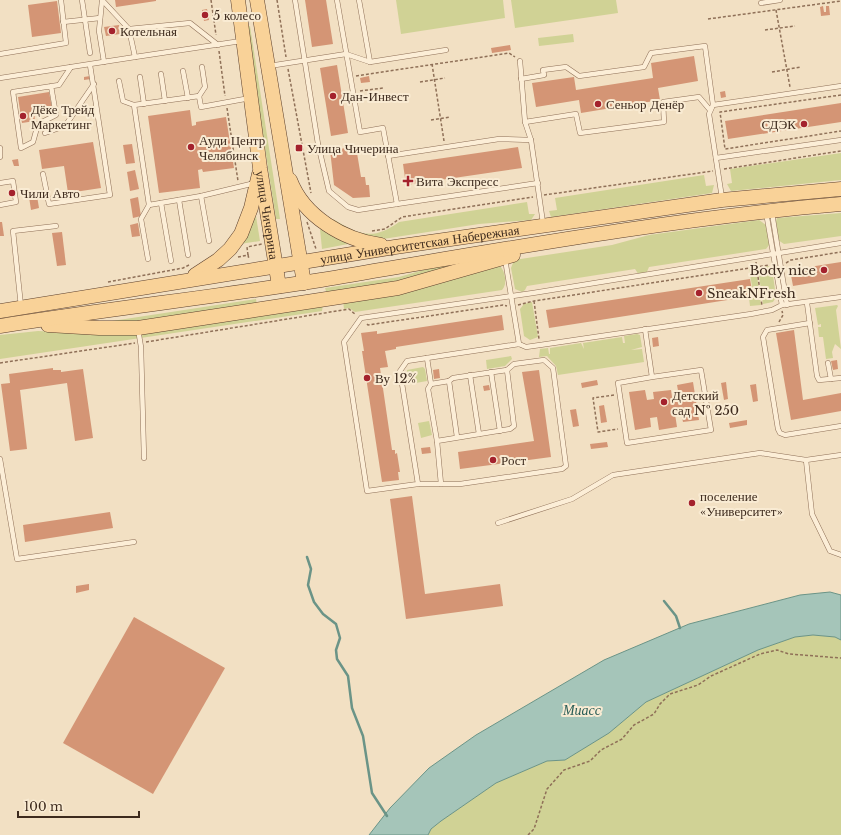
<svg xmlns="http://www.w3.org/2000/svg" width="841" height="835" viewBox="0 0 841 835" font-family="'Libre Baskerville',serif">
	<rect width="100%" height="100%" fill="#f2e0c3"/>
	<g fill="#d0d295">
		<polygon points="396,0 503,0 505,18 401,34"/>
		<polygon points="511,0 616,0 618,13 515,28"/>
		<polygon points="250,26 280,219 276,219 246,27"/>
		<polygon points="573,34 574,42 539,46 538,38"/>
		<polygon points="841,153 841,180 731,191 727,184 732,183 730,169"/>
		<polygon points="704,175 706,186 714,185 712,193 551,217 549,211 557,210 555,198"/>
		<path d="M527,202l2,12h6l-4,6 -52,4 -96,15 -23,-4 -25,-13 -2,-3c26,16 40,22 66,3z"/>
		<polygon points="841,213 841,236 784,244 778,240 776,221 777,218"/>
		<polygon points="256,216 260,241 240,244"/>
		<polygon points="759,220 766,225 770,244 766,249 649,267 646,274 639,275 635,269 527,286 525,290 522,292 515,289 511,268 514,260 612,245 649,235"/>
		<polygon points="320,229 348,244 322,249"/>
		<polygon points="481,260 399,283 327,294 325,288 399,277 434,267"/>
		<path d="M500,266c5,5 8,18 2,24l-147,22 -6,-4 -5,1 -1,-8z"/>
		<polygon points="768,266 772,268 776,297 773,302 763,304 758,268"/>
		<polygon points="756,268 761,305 750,306 749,298 754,297 749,269"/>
		<polygon points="256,299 257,305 136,323 99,323"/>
		<polygon points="532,302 538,337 530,340 524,336 520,309 524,304"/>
		<polygon points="323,304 322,311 0,359 0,335 38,331 81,333"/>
		<polygon points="837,305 838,306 836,310 841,349 835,344 832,352 833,358 826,359 823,337 819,337 818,327 821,327 821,324 818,325 815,308"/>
		<polygon points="637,334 640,335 642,347 631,350 642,349 644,362 558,375 556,366 547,356 539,357 540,349 548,348 549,354 550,354 550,348 581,343 584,349 583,343 622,337 623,343 625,343 624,336"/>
		<polygon points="511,356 512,359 505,366 487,369 486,360"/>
		<polygon points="423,367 425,369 427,381 410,384 407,370"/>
		<polygon points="429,421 432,435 421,438 418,423"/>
		<polygon points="813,635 835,637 841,640 841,835 428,835 431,829 441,821 496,783 547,761 565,760 609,733 646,702 758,650 795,637"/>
	</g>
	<polygon fill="#a5c5b9" stroke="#6b9487" points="830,592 841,595 841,640 835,637 813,635 795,637 758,650 646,702 609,733 565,760 547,761 496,783 441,821 431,829 428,835 369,835 390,808 429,768 476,735 604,660 689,624 800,595"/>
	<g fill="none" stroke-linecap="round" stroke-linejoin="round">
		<g stroke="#6b9487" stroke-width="2.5">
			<polyline points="307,557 311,569 308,585 314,602 323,614 336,624 340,638 336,650 337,659 348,676 352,708 363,736 372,793 387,816"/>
			<polyline points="664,601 676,616 680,628"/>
		</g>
	</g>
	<g fill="#d49575">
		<polygon points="115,0 156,0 156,1 116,7"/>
		<polygon points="305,0 326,0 333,44 312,47"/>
		<polygon points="57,1 61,33 32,37 28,5"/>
		<polygon points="823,6 824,12 826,12 826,6 829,6 830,15 821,16 820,7"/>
		<polygon points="207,9 209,20 204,21 202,10"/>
		<polygon points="119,25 120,34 106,36 104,27"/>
		<polygon points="510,45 511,50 492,53 491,48"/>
		<polygon points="694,56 698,81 658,88 660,100 581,113 579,100 536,107 532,83 574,77 576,90 653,78 651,63"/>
		<polygon points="337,65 348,133 331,136 320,68"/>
		<polygon points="90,76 91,79 84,80 84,77"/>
		<polygon points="369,76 370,82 361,83 360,78"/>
		<polygon points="725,91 726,97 721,98 720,92"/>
		<polygon points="49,92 52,108 34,111 35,121 22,123 18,97"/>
		<polygon points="841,103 841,122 728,139 725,121"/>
		<polygon points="190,110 192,126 196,125 196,122 226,117 234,168 203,172 202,169 198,170 200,188 159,193 148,116"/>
		<polygon points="93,142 101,188 68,193 64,166 42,169 39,150"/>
		<polygon points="132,144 135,163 126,164 123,145"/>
		<polygon points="356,147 361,177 365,177 366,185 369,185 370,197 353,198 334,185 330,150"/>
		<polygon points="518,147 522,168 406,185 403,164"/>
		<polygon points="18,159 19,166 14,166 12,160"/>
		<polygon points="135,170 139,189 130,191 127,172"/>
		<polygon points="37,196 39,208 31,210 29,197"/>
		<polygon points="138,197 141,216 133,218 130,199"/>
		<polygon points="0,222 2,222 4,236 0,236"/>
		<polygon points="138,223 140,236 132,237 130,225"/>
		<polygon points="62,232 66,265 57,266 52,233"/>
		<polygon points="841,262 841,278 793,286 790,270"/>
		<polygon points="750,279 753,296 549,328 546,310"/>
		<polygon points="502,315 504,330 396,347 396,349 385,351 388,367 380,368 392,450 395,450 395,454 397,453 400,472 398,472 399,480 382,482 362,351 364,351 361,333 377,331 377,334"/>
		<polygon points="794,330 803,400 841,393 841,411 791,420 776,333"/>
		<polygon points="658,337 659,346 653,347 652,338"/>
		<polygon points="837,360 838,369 833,370 831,361"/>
		<polygon points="53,368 53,370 61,370 61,372 83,369 93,438 75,441 67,383 20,390 27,449 10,451 1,384 10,383 9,374"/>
		<polygon points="439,369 440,378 434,379 433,370"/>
		<polygon points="539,370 551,457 460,469 458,452 534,441 522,372"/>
		<polygon points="597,380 598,385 582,388 581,383"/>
		<polygon points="693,382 699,420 683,422 681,413 675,414 677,427 659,430 657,417 650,418 651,427 635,430 629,392 645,390 647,400 654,399 653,392 671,390 672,397 679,396 677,385"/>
		<polygon points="726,382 728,399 724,400 721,383"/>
		<polygon points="756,384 758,401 753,402 750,385"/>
		<polygon points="489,385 490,390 484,391 483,386"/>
		<polygon points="604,405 607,422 601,423 599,406"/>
		<polygon points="576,409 579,426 573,427 570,410"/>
		<polygon points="747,420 747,425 730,428 729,423"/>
		<polygon points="607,442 608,447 591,449 590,444"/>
		<polygon points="430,447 431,453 422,454 421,448"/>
		<polygon points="412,496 425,594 500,584 503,606 406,619 390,499"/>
		<polygon points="110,512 113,528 25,542 23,525"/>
		<polygon points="89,584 89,590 76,593 76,586"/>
		<polygon points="134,617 225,668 153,794 63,743"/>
	</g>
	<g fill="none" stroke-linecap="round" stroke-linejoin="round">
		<g stroke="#8f7058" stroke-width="5.5">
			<g id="lane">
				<polyline points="82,0 90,53"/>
				<polyline points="102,0 129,29 135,57 241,41"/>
				<polyline points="295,0 318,144 329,191 348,207 358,210 397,204"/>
				<polyline points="337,0 360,132 383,128 397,204 538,183"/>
				<polyline points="359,0 370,62"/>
				<polyline points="102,1 99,31 104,62"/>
				<polyline points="761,3 780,0"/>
				<polyline points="63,22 100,18"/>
				<polyline points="129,29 190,23 218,45"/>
				<polyline points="0,54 66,43 61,0"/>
				<polyline points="520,61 525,122 531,140 543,223"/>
				<polyline points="269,66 346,54 370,62 446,50"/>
				<polyline points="183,71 188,98"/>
				<polyline points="161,74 165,101"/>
				<polyline points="140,77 144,104"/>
				<polyline points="0,78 135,57"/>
				<polyline points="521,79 544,75 543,70 566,67 579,76 644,67 651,53 705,46 713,105"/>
				<polyline points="119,81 123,101 134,105"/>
				<polyline points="51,86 56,115 38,124 33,142 21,148 13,92 59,85 71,67"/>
				<polyline points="199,96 205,87 202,67"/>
				<polyline points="250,98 201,107 199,96 134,105 149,205 201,196 255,183"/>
				<polyline points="525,122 576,114 580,133 664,122 663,102 699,97 710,110"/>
				<polyline points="45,133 65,126 94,84"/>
				<polyline points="0,148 0,157"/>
				<polyline points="388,156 499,139 531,140"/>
				<polyline points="716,158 841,140"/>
				<polyline points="43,174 49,204 110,195 90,65"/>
				<polyline points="0,183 13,181 16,202 0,205"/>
				<polyline points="201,196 209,241"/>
				<polyline points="722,198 709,114 713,105 841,86"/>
				<polyline points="179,200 188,255"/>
				<polyline points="161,203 171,261"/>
				<polyline points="766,212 782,305"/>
				<polyline points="772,213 787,305"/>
				<polyline points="841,243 533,293 361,318 344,342 367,491 418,484 400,371 407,361 519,344 526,347 540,345 751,314 772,310 782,305 841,297"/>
				<polyline points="148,259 141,219 149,205"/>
				<polyline points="505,259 519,344"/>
				<polyline points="807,303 817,376 819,380 841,378"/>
				<polyline points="21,306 13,231 56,226"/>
				<polyline points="810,323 767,330 763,337 778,429 780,433 785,435 841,426"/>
				<polyline points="138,329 141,347 144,458"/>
				<polyline points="645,329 652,377 618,383 627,443 711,430 701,370 652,377"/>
				<polyline points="427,358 431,384"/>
				<polyline points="828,363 831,379"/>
				<polyline points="491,372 500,431"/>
				<polyline points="470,375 479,434"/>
				<polyline points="449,381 457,437"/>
				<polyline points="0,459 17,559 134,542"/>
				<polyline points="806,460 812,514 830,551 841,555"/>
				<polyline points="418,484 460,484 562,469 566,466 553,368 544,360 514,364 507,370 453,378 449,381 431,384 428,389 437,441"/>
				<polyline points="441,484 437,441 510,429 514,426 507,370"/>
				<polyline points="498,523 572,499 613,475 760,453 806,460 841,455"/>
			</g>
		</g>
		<g stroke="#5c3f2c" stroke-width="15">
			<g id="primary">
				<path id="s1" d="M238,0l22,168 19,118"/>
				<polyline points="257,0 304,283"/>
				<path d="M290,180c14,37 54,60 91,65"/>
				<polyline points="195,275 218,260 230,249 241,234 251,208 259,174"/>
				<path id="s2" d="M0,311l395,-64 327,-47 119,-11"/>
				<polyline points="48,325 99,328 138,328 398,288 513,255"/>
				<path d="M0,326c107,-17 215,-29 321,-46 173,-29 346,-61 520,-76"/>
			</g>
		</g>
		<g stroke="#8f7058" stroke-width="1.5" stroke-dasharray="3 2" stroke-linecap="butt">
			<polyline points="211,0 216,35"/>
			<polyline points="277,0 286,57"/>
			<polyline points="776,10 790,87"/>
			<polyline points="708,19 841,1"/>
			<polyline points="765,30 795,26"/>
			<polyline points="219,51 225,96"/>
			<polyline points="432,64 444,141"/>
			<polyline points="288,69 311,193"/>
			<polyline points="772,72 801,67"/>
			<polyline points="356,76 509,53 515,57"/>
			<polyline points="420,82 445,78"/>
			<polyline points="360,91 383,88"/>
			<polyline points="841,95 720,112 725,149 841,131"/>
			<polyline points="227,108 238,181"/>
			<polyline points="431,120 450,117"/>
			<polyline points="724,169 841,151"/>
			<polyline points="544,195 713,171"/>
			<polyline points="307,222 316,249"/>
			<polyline points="372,231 385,229 402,217 533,197"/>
			<polyline points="248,255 247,247 262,244"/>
			<polyline points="238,257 248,255 249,259"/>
			<polyline points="756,262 762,306"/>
			<polyline points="786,263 791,260 841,252"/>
			<polyline points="108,282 183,268 189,265"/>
			<polyline points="534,301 539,339"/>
			<polyline points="518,305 534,301 769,265"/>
			<polyline points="779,322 783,315 782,311"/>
			<polyline points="367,324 368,325 503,305 507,306"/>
			<polyline points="146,342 349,309 356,315"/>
			<polyline points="0,363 135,343"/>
			<polyline points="614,395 593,398 598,432 618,429"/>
			<polyline points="528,835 534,829 547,789 564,770 590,761 601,750 622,739 634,725 654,714 660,704 670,694 698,685 711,676 760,654 777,650 789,654 841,658"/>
		</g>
		<use href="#lane" stroke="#fceed7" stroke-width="4.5"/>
		<use href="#primary" stroke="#f9d298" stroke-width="14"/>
	</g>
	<g fill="#a4222d" stroke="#f9ebd3" stroke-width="1.5">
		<circle cx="205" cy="15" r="4"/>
		<circle cx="112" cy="31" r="4"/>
		<circle cx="333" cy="96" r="4"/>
		<circle cx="598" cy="104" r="4"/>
		<circle cx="23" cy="116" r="4"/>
		<circle cx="804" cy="124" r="4"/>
		<circle cx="191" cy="147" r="4"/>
		<rect x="295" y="144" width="8" height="8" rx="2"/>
		<path d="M406 175h4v4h4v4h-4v4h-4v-4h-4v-4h4z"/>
		<circle cx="12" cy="193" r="4"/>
		<circle cx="824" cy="270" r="4"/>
		<circle cx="699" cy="293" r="4"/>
		<circle cx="367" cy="378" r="4"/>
		<circle cx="664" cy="402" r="4"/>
		<circle cx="493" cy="460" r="4"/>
		<circle cx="692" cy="503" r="4"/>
	</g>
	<g text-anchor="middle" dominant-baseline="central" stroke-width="4" stroke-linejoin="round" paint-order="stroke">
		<g font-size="13" fill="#3d2a1d" stroke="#f9ebd3" text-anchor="start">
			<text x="213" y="15">5 колесо</text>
			<text x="120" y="31">Котельная</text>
			<text x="341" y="96">Дан-Инвест</text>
			<text x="606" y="104">Сеньор Денёр</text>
			<text x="31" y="109">Дёке Трейд<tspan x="31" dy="15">Маркетинг</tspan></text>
			<text x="796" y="124" text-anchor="end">СДЭК</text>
			<text x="199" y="140">Ауди Центр<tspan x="199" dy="15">Челябинск</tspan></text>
			<text x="307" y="148">Улица Чичерина</text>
			<text x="416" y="181">Вита Экспресс</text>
			<text x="20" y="193">Чили Авто</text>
			<text x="816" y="270" text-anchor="end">Body nice</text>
			<text x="707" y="293">SneakNFresh</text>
			<text x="375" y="378">Ву 12%</text>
			<text x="672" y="395">Детский<tspan x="672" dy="15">сад № 250</tspan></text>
			<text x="501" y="460">Рост</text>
			<text x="700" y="496">поселение<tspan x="700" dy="15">«Университет»</tspan></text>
		</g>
		<g font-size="13" fill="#3d2a1d" stroke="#f9ebd3">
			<text stroke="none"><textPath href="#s1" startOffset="217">улица Чичерина</textPath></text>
			<text stroke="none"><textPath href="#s2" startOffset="425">улица Университетская Набережная</textPath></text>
		</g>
		<g font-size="14" font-style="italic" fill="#2b5e57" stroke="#f9ebd3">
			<text x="582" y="710">Миасс</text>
		</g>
	</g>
	<path d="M18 811v6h121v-6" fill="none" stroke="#3d2a1d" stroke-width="2"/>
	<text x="24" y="811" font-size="12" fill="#3d2a1d" stroke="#f9ebd3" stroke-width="3" paint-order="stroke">100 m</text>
</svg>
